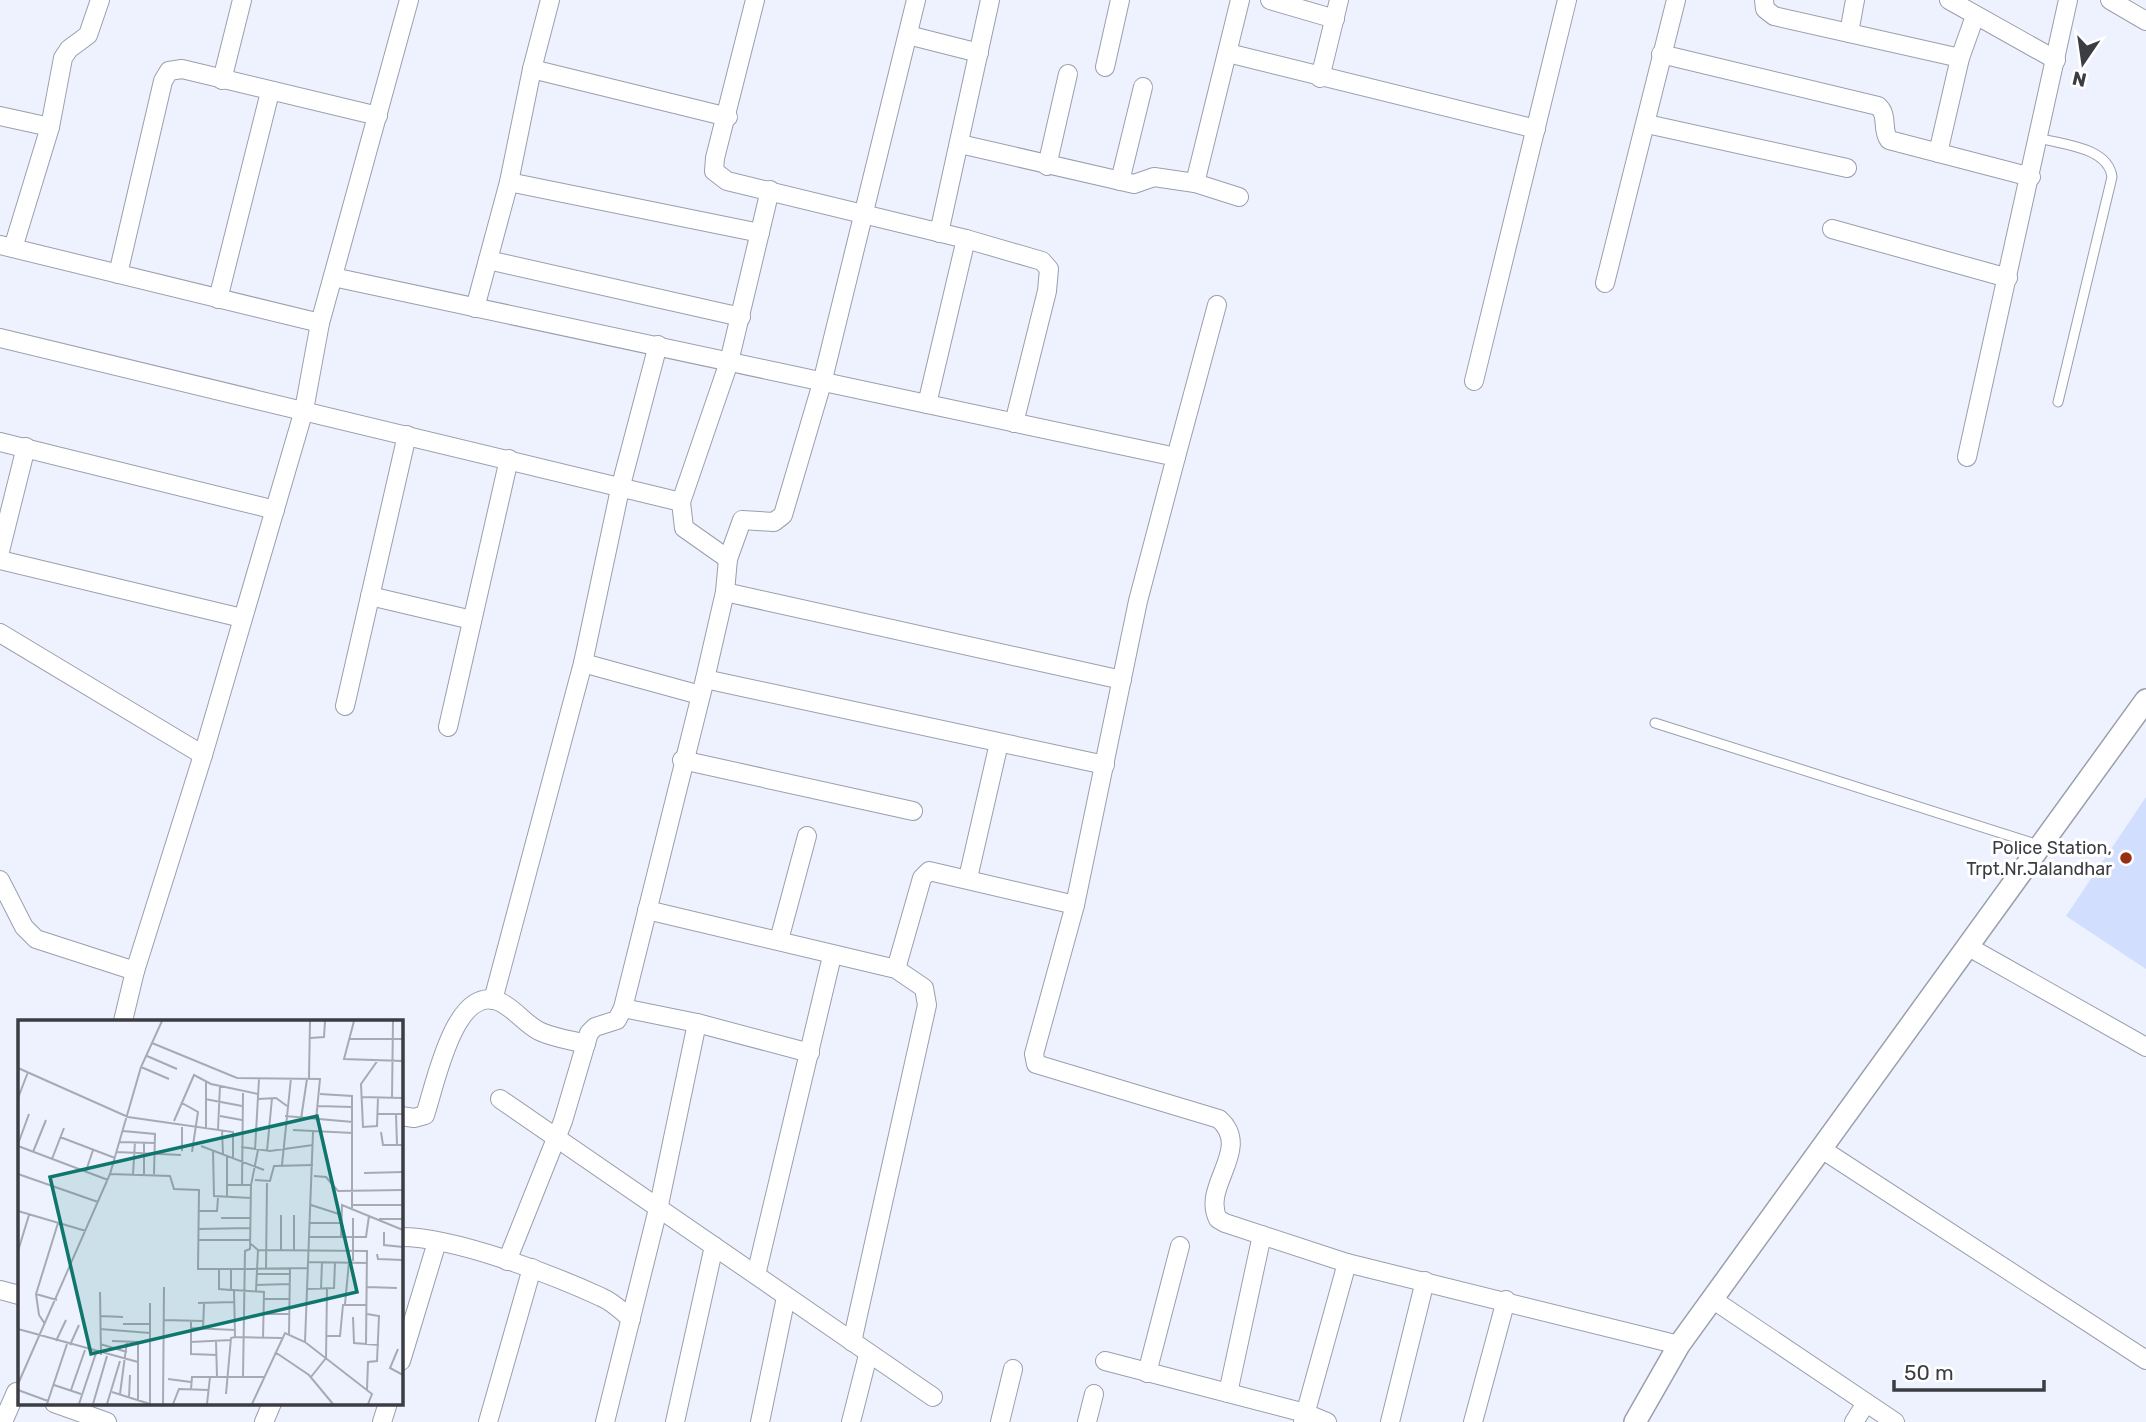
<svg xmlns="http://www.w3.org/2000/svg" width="2146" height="1422" viewBox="0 0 2146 1422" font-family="Rubik,sans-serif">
	<rect width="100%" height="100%" fill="#edf2fe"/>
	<polygon fill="#d1defd" points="2146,797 2146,969 2066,916"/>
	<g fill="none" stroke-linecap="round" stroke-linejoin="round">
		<g stroke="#9a9fad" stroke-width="11">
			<g id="service">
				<path d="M2039,138c24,7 69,9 73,39l-54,225"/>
				<polyline points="1655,723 2039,845"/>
			</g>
		</g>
		<g stroke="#9a9fad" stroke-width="20">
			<g id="minor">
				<path d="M755,0l-40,158 -1,13 13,10 239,58 -39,165 249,53 -38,144 -63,304 -41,149 2,10 183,55c34,30 -18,67 -1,100l7,4 122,40 332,82"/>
				<polyline points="1270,0 1335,19"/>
				<polyline points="1764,0 1765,9 1774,16 1960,58"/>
				<polyline points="1949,0 2056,60"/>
				<polyline points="2110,0 2146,21"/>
				<polyline points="1849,33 1855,0"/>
				<polyline points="908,35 979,53"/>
				<polyline points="1228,53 1536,129"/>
				<path d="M1661,54l217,52c11,10 3,23 11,34l142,37"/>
				<polyline points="1105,67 1120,0"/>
				<polyline points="532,69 728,117"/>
				<polyline points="1320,78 1339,0"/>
				<polyline points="222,80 242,0"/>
				<polyline points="0,116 50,127"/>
				<polyline points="1647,124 1847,168"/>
				<polyline points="960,144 1134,184 1154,177 1195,183 1239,197"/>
				<polyline points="1938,153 1960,58 1975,16"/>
				<polyline points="1047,166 1068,74"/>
				<polyline points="1120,181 1143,87"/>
				<polyline points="509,182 760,233"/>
				<polyline points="1195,183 1240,0"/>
				<polyline points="1832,229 2008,278"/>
				<polyline points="939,233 990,0"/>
				<polyline points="966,239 1042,261 1049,269 1047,291 1014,423"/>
				<polyline points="0,245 320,323"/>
				<polyline points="13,248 50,127 63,58 69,49 88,35 100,0"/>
				<polyline points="488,260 741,317"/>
				<polyline points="118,274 163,81 169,71 182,69 378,116"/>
				<polyline points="333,277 927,404"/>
				<polyline points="1605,283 1676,0"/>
				<polyline points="218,299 270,92"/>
				<polyline points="475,308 509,182 532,69 550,0"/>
				<polyline points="0,338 681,502 684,528 728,559"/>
				<polyline points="1474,381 1567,0"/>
				<polyline points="0,442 275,510"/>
				<polyline points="1176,457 1217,305"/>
				<polyline points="1967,457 2068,0"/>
				<polyline points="681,502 729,362 770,190"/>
				<polyline points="0,551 26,447"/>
				<polyline points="0,560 242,618"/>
				<polyline points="725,592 1122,680"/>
				<polyline points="370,596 472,620"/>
				<polyline points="0,633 203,755"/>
				<polyline points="583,663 700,695"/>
				<polyline points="705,679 1105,765"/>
				<polyline points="345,706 407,435"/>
				<polyline points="448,727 509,459"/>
				<polyline points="682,760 913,811"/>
				<polyline points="968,878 999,743"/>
				<polyline points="0,880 24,927 36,939 135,971"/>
				<polyline points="647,910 896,969 924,988 927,1005 852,1342"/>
				<polyline points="779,940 807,836"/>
				<polyline points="1967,946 2146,1047"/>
				<polyline points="896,969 922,878 929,871 1075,905"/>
				<polyline points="493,1000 583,663 620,489 658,345"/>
				<polyline points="623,1008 697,1023 810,1053"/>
				<polyline points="123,1021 135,971 203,755 304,410 320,323 409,0"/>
				<polyline points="500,1099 933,1397"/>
				<path d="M401,1116l13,2 11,-3c10,-29 30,-134 75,-113 15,7 25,22 39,29 14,7 32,9 47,13"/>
				<polyline points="1820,1148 2146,1360"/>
				<path d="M401,1237c53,0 150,37 200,60 12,5 21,14 30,22"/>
				<polyline points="507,1261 563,1121 589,1033 595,1027 617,1020 623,1008 705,679 725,592 728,559 742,520 774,522 783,515 822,383 916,0"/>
				<polyline points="756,1275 832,956"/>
				<polyline points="0,1290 19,1295"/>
				<polyline points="1712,1299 1895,1422"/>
				<polyline points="401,1361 437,1242"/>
				<polyline points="1105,1361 1305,1413 1327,1422"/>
				<polyline points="1147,1373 1180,1246"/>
				<polyline points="1228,1393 1262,1235"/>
				<polyline points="54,1403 107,1422"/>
				<polyline points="3,1422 16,1392"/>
				<polyline points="264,1422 272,1403"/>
				<polyline points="382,1422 388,1403"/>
				<polyline points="488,1422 532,1268"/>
				<polyline points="605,1422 659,1205 697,1023"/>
				<polyline points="675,1422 714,1246"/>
				<polyline points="760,1422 786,1297"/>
				<polyline points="851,1422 868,1355"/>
				<polyline points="1000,1422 1013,1369"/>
				<polyline points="1087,1422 1094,1394"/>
				<polyline points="1303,1422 1347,1263"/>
				<polyline points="1390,1422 1425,1281"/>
				<polyline points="1473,1422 1506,1300"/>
				<polyline points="1854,1422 1866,1403"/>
			</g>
		</g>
		<g stroke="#9a9fad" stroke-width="24">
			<polyline id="tertiary" points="1635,1422 1679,1345 2146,700"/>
		</g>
		<use href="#service" stroke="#fff" stroke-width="9"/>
		<use href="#minor" stroke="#fff" stroke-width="18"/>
		<use href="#tertiary" stroke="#fff" stroke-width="21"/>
	</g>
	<circle fill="#972f15" stroke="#fff" stroke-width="2.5" cx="2126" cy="858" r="7"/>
	<g text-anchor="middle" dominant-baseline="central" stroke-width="6" stroke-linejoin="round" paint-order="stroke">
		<g font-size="18" fill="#3b3d43" stroke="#fff" text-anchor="end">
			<text x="2112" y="848">Police Station,<tspan x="2112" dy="21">Trpt.Nr.Jalandhar</tspan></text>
		</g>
	</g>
	<g transform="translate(18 1020)">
		<rect width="385" height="385" fill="#edf2fe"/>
		<path fill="none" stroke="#a6aab3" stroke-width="2" d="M336,1l-10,38 59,2M292,18l14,-1 1,-16M331,19h54M134,23l85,35 83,1 -4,41M129,36l30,13M123,47l28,12M0,48l110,49 105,15v26M291,58l1,-57M302,74l32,2v112M343,77l42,1M360,77l-1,29 -14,1 -2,-43 17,-24M0,78l10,-26M374,78l1,-77M187,79l37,7M240,79l18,-1 11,8M164,83l16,9 -6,40M300,86l34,1M360,94h25M378,94l1,31M202,96l22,4M267,96l68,6M283,99l6,-40M156,101l20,-46 17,9 47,10M188,109v-47M200,109l2,-43M204,110l1,24M275,110l60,3M105,111l32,3 -1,40M363,112l2,13h20M42,117l55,21M102,122l35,1M0,124l11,-30M0,126l90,34M183,126l63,24M223,127l29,4 43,-6M195,130l1,46 37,2M237,130l4,-71M164,131v-24M249,131l5,-53M15,132l13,-32M99,132l64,3M34,139l12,-31M264,145l9,-87M68,151l7,-21M346,153l39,-1M0,154l80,28M92,154l60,2 4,13 25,1 -1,79h33v21h3l1,47 -4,1 -5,56M115,154l2,-32M126,154v-32M296,156l12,1 12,14 65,-1M237,160l15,1 4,-15 39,-1M209,165h24M224,166l1,-93M209,178v-42M293,185l31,10M335,185h50M0,191l68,20M180,191h19l1,-13M263,195v35M276,195v35M203,198h30M335,198v43M361,199h24M292,203h32M180,209l52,-1M366,212v13l19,2M291,217h57l3,-21M323,218l1,-33 61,25M181,220h51M233,224l7,6 109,1 -1,94M0,231l11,-36M359,234l1,5 25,1M290,242l59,1M248,248l1,-85M201,249v20l12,1M213,249l77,-1M238,254h33M238,265l33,-1M349,267l30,1M289,269l27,-1 1,-26M303,269l1,-27M216,270l30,2 -1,46M238,271l2,-41M82,272l1,63M18,274l21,6M246,279h25M132,283v101M180,283l36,-1M327,284l4,-42M246,294h25M83,296l22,1M335,297l1,26 25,2M146,300l39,1M173,301v33l26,1M27,304l-6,-9 -3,-21 22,-71M105,304h26M173,308l44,2M0,309l120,33M82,309l50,4M185,309l1,-25M271,314l1,-66M309,316h13l3,-31h24M217,317l47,1M38,321l10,-21M94,321l26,1v59M198,321l1,36M173,322l40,-2M287,322l8,-210M82,324l27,8M52,325l9,-20M380,329l-8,19 13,7M257,332l34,23 24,29M225,357l2,-126 5,-2 1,-64 7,-35M293,357l15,-19 1,-69M150,359l23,3M0,364l92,-210 31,-107 21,-46M36,365l27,9M173,369l1,-12h72M0,370l30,11M53,370l14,-40M349,370l1,-28 9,-1 2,-45 -12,-2M94,372l38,12M102,374l7,-53M111,378l1,-23M29,384l20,-60M61,384l17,-51M75,384l14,-48M89,384l13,-43M145,384l1,-117M155,384l6,-15 30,1M189,384l3,-27M234,384l33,-71 20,9 67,52 -4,10"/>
		<path fill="#0f766e" fill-opacity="0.15" stroke="#0f766e" stroke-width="3.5" d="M299,96l40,176 -266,62 -41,-177z"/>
		<rect width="385" height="385" fill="none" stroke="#3b3d43" stroke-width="3.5"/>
	</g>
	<g transform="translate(2083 63) rotate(193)" stroke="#ffffff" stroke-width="5" paint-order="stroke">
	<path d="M0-5L12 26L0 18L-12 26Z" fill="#3b3d43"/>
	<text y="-10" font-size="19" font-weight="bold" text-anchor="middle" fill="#3b3d43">N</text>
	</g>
	<path d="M1894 1380v10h150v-10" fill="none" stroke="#3b3d43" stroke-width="3.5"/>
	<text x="1904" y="1380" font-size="21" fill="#3b3d43" stroke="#ffffff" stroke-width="5" paint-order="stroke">50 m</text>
</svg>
